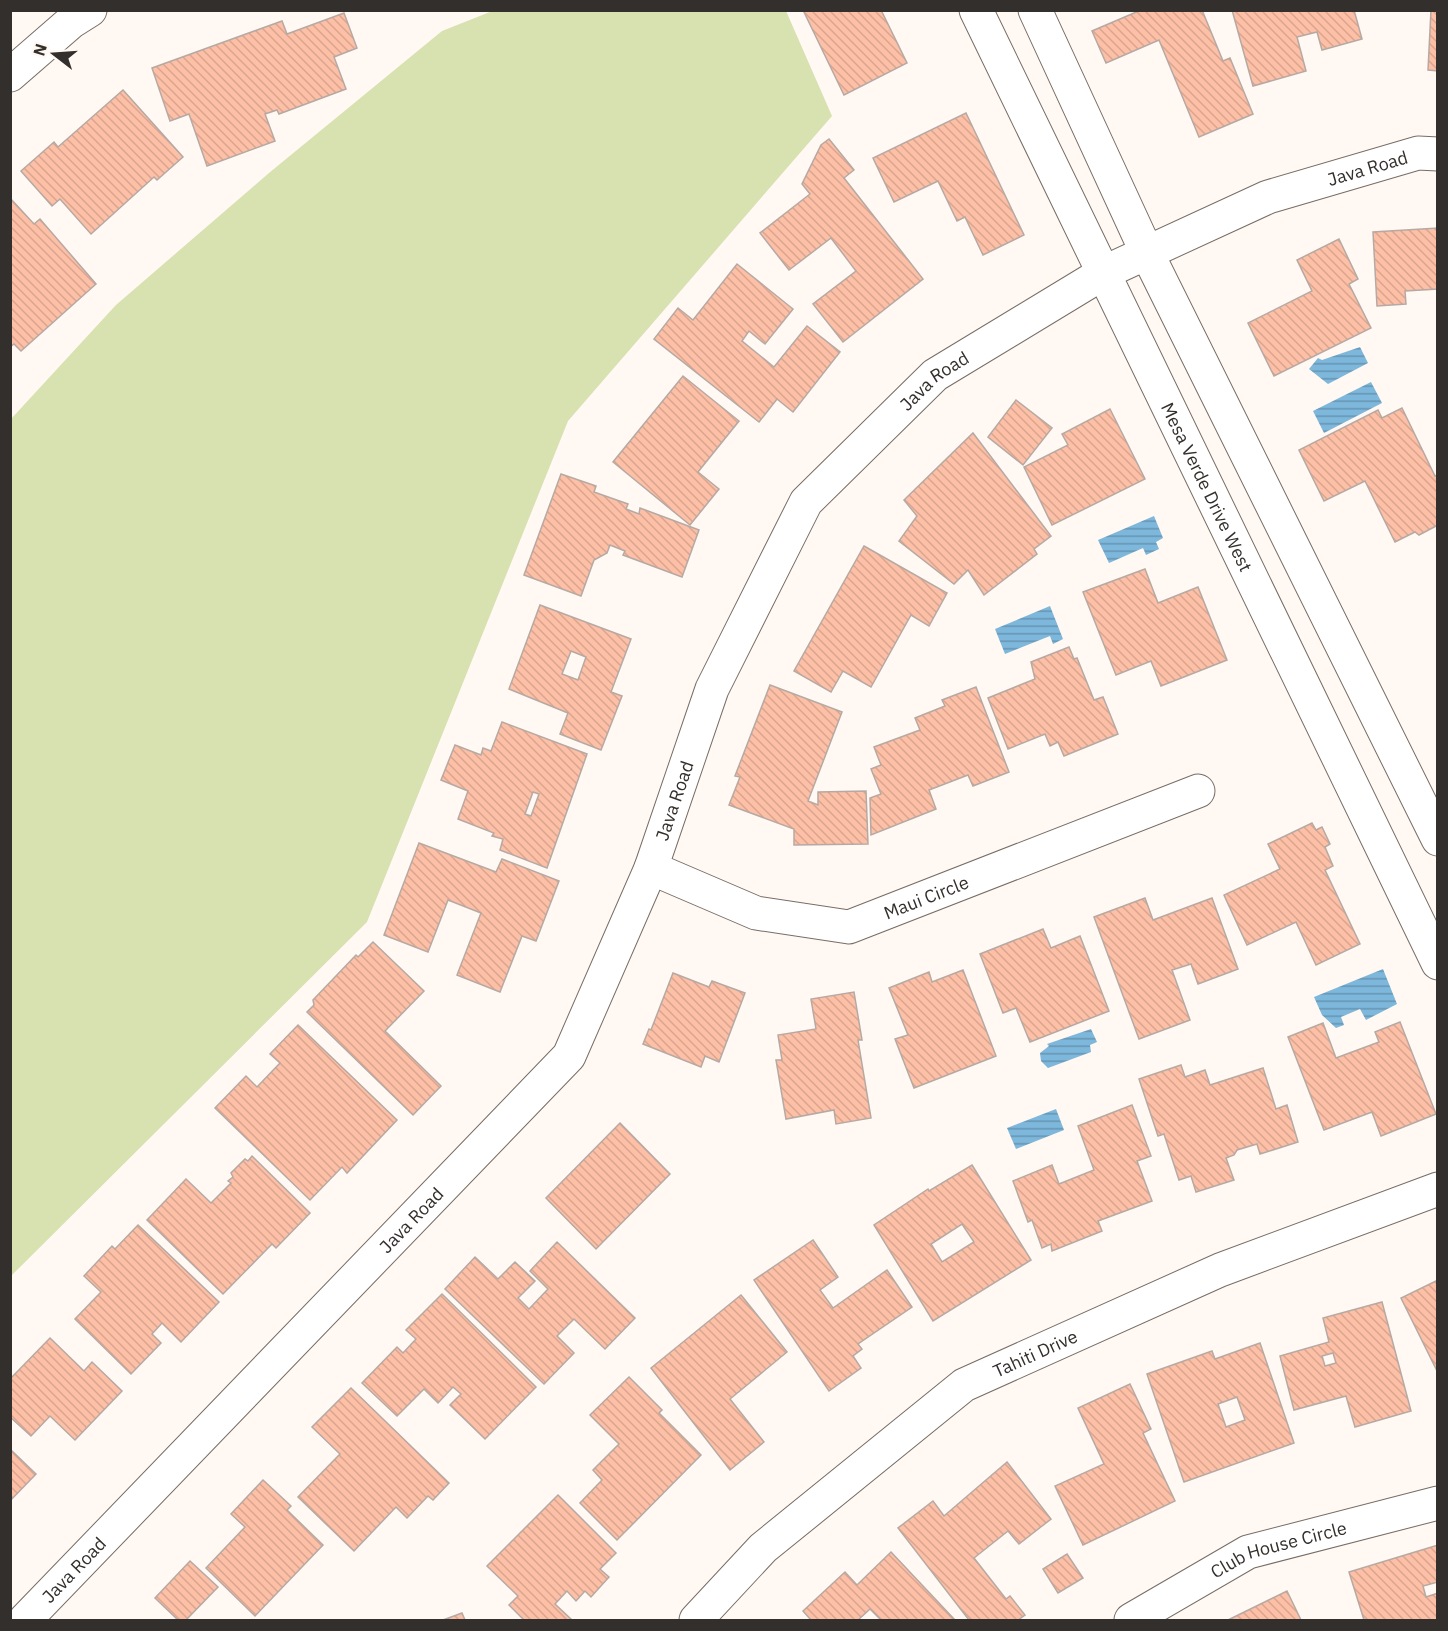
<svg xmlns="http://www.w3.org/2000/svg" width="1448" height="1631" viewBox="0 0 1448 1631" font-family="'IBM Plex Sans',sans-serif">
	<defs>
		<pattern id="water-rules" width="6" height="5" patternUnits="userSpaceOnUse" patternTransform="scale(1.5)"><rect width="6" height="5" fill="#7db7db"/><path d="M0 2.5h6" fill="none" stroke="#6795b2"/></pattern>
		<pattern id="building-back-hatch" width="6" height="6" patternUnits="userSpaceOnUse" patternTransform="scale(1.5)"><rect width="6" height="6" fill="#fdc0a6"/><path d="M-1 5l2 2M0 0l6 6M5-1l2 2" fill="none" stroke="#d9a58f"/></pattern>
	</defs>
	<rect width="100%" height="100%" fill="#fff8f3"/>
	<polygon fill="#d8e1b0" points="495,10 786,11 832,116 568,421 367,922 11,1276 11,419 116,305 269,173 442,31"/>
	<g fill="url(#water-rules)">
		<polygon points="1360,347 1368,363 1328,384 1309,369 1318,358 1322,360"/>
		<polygon points="1371,382 1382,403 1324,433 1313,411"/>
		<polygon points="1154,516 1163,538 1156,542 1159,549 1146,555 1143,548 1109,563 1098,540"/>
		<polygon points="1050,606 1063,639 1053,644 1050,636 1005,654 995,629"/>
		<polygon points="1383,969 1397,1004 1366,1020 1360,1009 1341,1017 1344,1025 1336,1028 1322,1015 1314,997"/>
		<polygon points="1091,1029 1097,1042 1090,1045 1091,1052 1048,1068 1041,1061 1040,1053 1049,1046 1047,1044"/>
		<polygon points="1056,1109 1064,1130 1016,1149 1007,1128"/>
	</g>
	<g fill="url(#building-back-hatch)" stroke="#b6a9a3" stroke-width="1.5" fill-rule="evenodd">
		<polygon points="803,10 881,10 907,63 844,95"/>
		<polygon points="1141,10 1202,10 1223,61 1230,58 1253,114 1199,137 1159,40 1106,63 1092,31"/>
		<polygon points="1232,10 1354,10 1362,39 1322,50 1317,32 1297,37 1306,71 1253,86"/>
		<polygon points="1431,10 1438,10 1438,71 1428,70"/>
		<polygon points="344,13 357,48 334,57 346,89 279,114 277,110 265,114 275,141 207,166 189,114 170,121 152,68 282,21 287,34"/>
		<polygon points="123,90 183,157 157,180 154,177 91,234 60,199 52,206 21,171 54,142 58,147"/>
		<polygon points="966,113 1024,235 983,255 965,217 957,221 938,181 894,202 873,158"/>
		<polygon points="829,139 854,170 844,178 923,279 843,342 813,304 856,271 831,238 789,270 760,233 810,194 802,184 821,145"/>
		<polygon points="10,198 34,224 40,219 96,284 21,351 14,344 10,347"/>
		<polygon points="1438,228 1438,289 1405,291 1406,304 1377,306 1373,232"/>
		<polygon points="1339,239 1358,279 1349,284 1371,328 1274,376 1248,323 1312,291 1297,260"/>
		<polygon points="737,264 793,309 765,344 749,331 742,341 774,367 807,326 840,352 793,412 777,399 759,422 654,339 678,308 693,320"/>
		<polygon points="683,376 739,421 698,472 719,489 690,525 613,462"/>
		<polygon points="1016,400 1052,428 1023,465 988,437"/>
		<polygon points="1402,408 1435,476 1438,475 1438,525 1419,535 1415,532 1395,542 1365,481 1324,501 1299,450 1378,410 1382,418"/>
		<polygon points="1110,409 1145,479 1052,525 1024,467 1068,445 1062,434"/>
		<polygon points="973,433 1051,536 1034,549 1037,554 984,595 968,570 954,584 899,541 917,516 904,500"/>
		<polygon points="561,474 596,486 594,492 628,504 626,509 639,514 640,508 699,530 682,577 623,555 625,551 610,545 607,553 594,560 581,596 524,575"/>
		<polygon points="864,546 947,593 929,626 911,615 871,687 843,671 831,692 794,671"/>
		<polygon points="1145,569 1158,603 1198,587 1227,660 1161,686 1151,661 1116,675 1083,592"/>
		<path d="M540,605l91,34 -20,53 11,4 -21,54 -41,-16 8,-21 -59,-24zM571,651l15,6 -8,23 -16,-6z"/>
		<polygon points="1069,647 1074,659 1077,658 1094,700 1103,697 1118,734 1064,756 1058,742 1050,746 1045,734 1008,749 988,698 1035,679 1031,662"/>
		<polygon points="770,685 842,712 808,801 818,805 818,792 866,791 868,844 794,845 794,829 729,805 740,777 735,776"/>
		<polygon points="976,687 1009,772 973,786 968,775 929,790 936,809 871,835 870,798 881,794 871,769 881,765 874,747 920,730 915,718 945,706 942,700"/>
		<path d="M502,722l85,32 -40,114 -47,-18 3,-11 -11,-3 2,-3 -36,-14 10,-28 -27,-11 14,-35 26,10 2,-7 8,3zM533,792l6,2 -8,22 -6,-2z"/>
		<polygon points="1312,823 1316,830 1322,827 1330,844 1325,847 1333,866 1325,870 1360,944 1316,965 1296,922 1247,945 1224,895 1280,869 1268,844"/>
		<polygon points="419,843 496,872 502,859 559,881 536,941 522,936 500,992 457,975 481,913 448,900 428,952 384,935"/>
		<polygon points="1145,898 1153,920 1212,898 1238,969 1198,984 1191,964 1172,970 1190,1020 1139,1039 1094,917"/>
		<polygon points="1043,929 1051,948 1080,936 1109,1011 1030,1042 1016,1008 1003,1013 980,954"/>
		<polygon points="373,942 424,991 385,1031 441,1086 413,1115 307,1012 314,1005 313,1000 356,955 358,957"/>
		<polygon points="963,970 996,1056 914,1088 895,1039 908,1035 889,988 929,972 932,982"/>
		<polygon points="673,973 709,987 712,981 745,993 719,1062 705,1056 701,1067 643,1044 649,1029 651,1030"/>
		<polygon points="854,992 862,1040 858,1040 871,1118 836,1124 834,1110 786,1119 776,1060 782,1060 778,1035 816,1029 811,999"/>
		<polygon points="1400,1022 1436,1114 1381,1136 1372,1112 1324,1130 1288,1037 1323,1023 1336,1058 1379,1042 1375,1032"/>
		<polygon points="298,1025 397,1120 347,1173 342,1167 310,1200 215,1108 246,1076 257,1087 280,1063 270,1054"/>
		<polygon points="1181,1065 1185,1077 1205,1070 1210,1085 1263,1068 1276,1109 1287,1105 1298,1142 1260,1154 1257,1144 1237,1150 1234,1155 1226,1158 1234,1180 1196,1192 1191,1176 1179,1180 1164,1134 1158,1136 1139,1079"/>
		<polygon points="1132,1105 1151,1156 1137,1161 1152,1201 1098,1221 1102,1231 1052,1251 1051,1244 1042,1248 1032,1220 1028,1222 1013,1181 1052,1165 1059,1184 1094,1170 1078,1126"/>
		<polygon points="620,1123 670,1174 596,1249 546,1198"/>
		<polygon points="252,1156 310,1213 276,1248 272,1244 223,1294 147,1220 186,1179 211,1203 231,1183 228,1181 233,1177 231,1173 245,1159 248,1161"/>
		<path d="M972,1165l59,95 -98,61 -59,-96 54,-36 1,2zM962,1224l12,18 -32,20 -11,-18z"/>
		<polygon points="138,1225 219,1302 181,1342 162,1323 152,1334 161,1343 131,1374 75,1319 101,1292 84,1276 112,1246 115,1249"/>
		<polygon points="813,1240 838,1277 820,1290 833,1308 887,1270 912,1307 858,1344 862,1349 853,1356 861,1368 829,1391 754,1280"/>
		<polygon points="557,1242 635,1318 605,1349 574,1319 557,1336 574,1353 544,1384 445,1289 475,1257 498,1279 515,1262 535,1281 518,1298 529,1309 548,1289 530,1271"/>
		<polygon points="1438,1280 1438,1373 1401,1298"/>
		<polygon points="442,1294 536,1387 485,1439 450,1405 461,1394 453,1387 438,1403 424,1389 397,1416 362,1383 397,1347 403,1353 416,1339 406,1330"/>
		<polygon points="741,1295 787,1352 730,1399 764,1442 730,1470 651,1368"/>
		<path d="M1382,1302l29,109 -56,16 -9,-31 -52,14 -14,-54 49,-14 -6,-24zM1333,1353l3,10 -11,3 -3,-10z"/>
		<polygon points="50,1338 84,1371 92,1362 122,1391 75,1440 50,1416 31,1436 10,1417 10,1379"/>
		<path d="M1260,1343l34,100 -110,39 -37,-108 65,-23 3,8zM1237,1397l8,23 -19,7 -8,-23z"/>
		<polygon points="629,1377 662,1410 659,1413 701,1455 617,1540 580,1503 602,1480 593,1470 619,1444 590,1415"/>
		<polygon points="1130,1384 1151,1429 1143,1433 1175,1501 1083,1545 1055,1486 1104,1464 1078,1408"/>
		<polygon points="351,1388 449,1483 433,1500 428,1496 407,1518 396,1507 354,1551 298,1497 340,1454 312,1427"/>
		<polygon points="10,1449 36,1474 10,1501"/>
		<polygon points="1007,1462 1051,1519 1019,1544 1008,1531 974,1558 1006,1599 1010,1596 1025,1615 1018,1620 969,1620 898,1528 933,1501 944,1516"/>
		<polygon points="263,1480 291,1506 287,1510 323,1545 255,1616 206,1568 245,1527 231,1514"/>
		<polygon points="558,1495 616,1553 600,1569 609,1577 591,1597 585,1591 576,1601 567,1591 555,1604 572,1620 524,1620 509,1605 518,1596 487,1566"/>
		<polygon points="1438,1545 1438,1582 1423,1586 1426,1597 1438,1593 1438,1620 1364,1620 1349,1572"/>
		<polygon points="891,1552 955,1620 881,1620 870,1609 858,1620 811,1620 803,1611 845,1572 857,1585"/>
		<polygon points="1067,1554 1083,1578 1058,1593 1043,1569"/>
		<polygon points="190,1561 218,1587 186,1620 178,1620 155,1598"/>
		<polygon points="1287,1591 1301,1620 1228,1620"/>
		<polygon points="462,1613 465,1620 443,1620"/>
	</g>
	<g fill="none" stroke-linecap="round" stroke-linejoin="round">
		<g stroke="#776d65" stroke-width="35">
			<g id="street">
				<polyline points="10,75 71,22 90,10"/>
				<path id="s1" d="M651,868l105,45 93,14 349,-136"/>
				<path id="s2" d="M25,1620l544,-564 82,-188 61,-179 94,-187 129,-127 170,-103 163,-75 150,-44 20,1"/>
				<path id="s3" d="M696,1620l67,-72 201,-163 256,-115 218,-81"/>
				<path id="s4" d="M1131,1620l117,-68 190,-49"/>
			</g>
		</g>
		<g stroke="#776d65" stroke-width="35">
			<g id="secondary">
				<path id="s5" d="M976,10l462,953"/>
				<polyline points="1035,10 1147,253 1438,839"/>
			</g>
		</g>
		<use href="#street" stroke="#fff" stroke-width="33"/>
		<use href="#secondary" stroke="#fff" stroke-width="33"/>
	</g>
	<g text-anchor="middle" dominant-baseline="central" stroke-width="4.5" stroke-linejoin="round" paint-order="stroke">
		<g font-size="18" fill="#332f2c" stroke="#fff8f3">
			<text stroke="none"><textPath href="#s2" startOffset="2050">Java Road</textPath></text>
			<text stroke="none"><textPath href="#s2" startOffset="1564">Java Road</textPath></text>
			<text stroke="none"><textPath href="#s5" startOffset="530">Mesa Verde Drive West</textPath></text>
			<text stroke="none"><textPath href="#s2" startOffset="1060">Java Road</textPath></text>
			<text stroke="none"><textPath href="#s1" startOffset="291">Maui Circle</textPath></text>
			<text stroke="none"><textPath href="#s2" startOffset="556">Java Road</textPath></text>
			<text stroke="none"><textPath href="#s3" startOffset="435">Tahiti Drive</textPath></text>
			<text stroke="none"><textPath href="#s4" startOffset="165">Club House Circle</textPath></text>
			<text stroke="none"><textPath href="#s2" startOffset="70">Java Road</textPath></text>
		</g>
	</g>
	<rect width="1448" height="1631" fill="none" stroke="#332f2c" stroke-width="24"/>
	<g transform="translate(54 54) rotate(287)" stroke="#fff8f3" stroke-width="4.5" paint-order="stroke">
	<path d="M0-4.5L10 22L0 15L-10 22Z" fill="#332f2c"/>
	<text y="-9" font-size="16" font-weight="bold" text-anchor="middle" fill="#332f2c">N</text>
	</g>
</svg>
